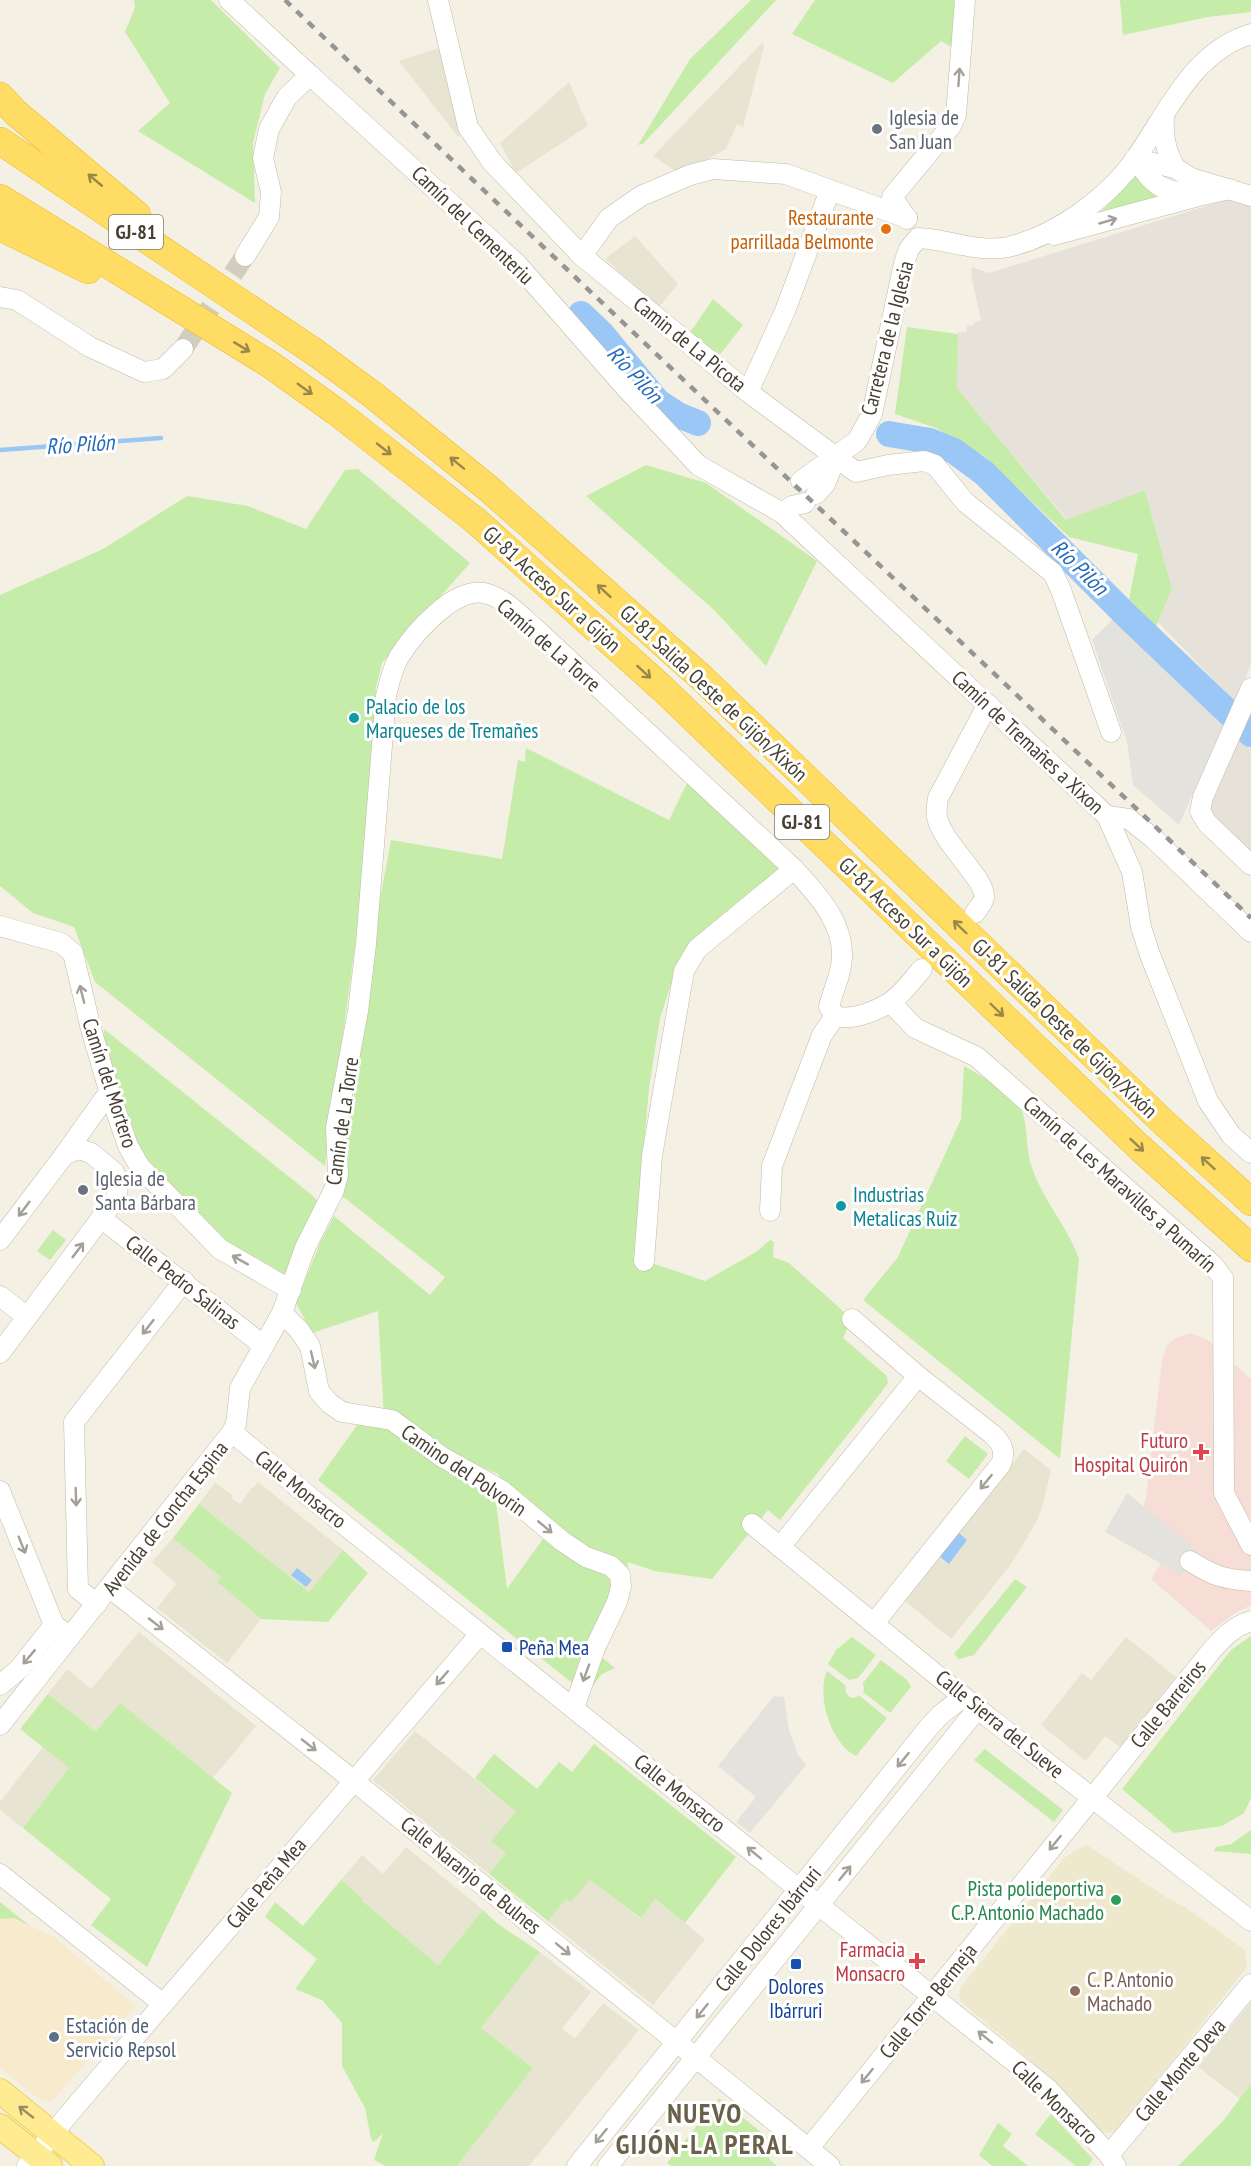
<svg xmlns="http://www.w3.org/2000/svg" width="1251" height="2166" viewBox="0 0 1251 2166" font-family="'PT Sans Narrow',sans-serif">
	<rect width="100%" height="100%" fill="#f4f1e4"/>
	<g fill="#e8e4d2">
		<polygon points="762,43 764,46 743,127 737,124 726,149 680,174 653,156"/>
		<polygon points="439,48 464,127 458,137 399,61"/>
		<polygon points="569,82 588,126 516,173 500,143"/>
		<polygon points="635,236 678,284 659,307 605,259"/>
		<polygon points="1024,1449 1051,1470 1043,1504 1036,1523 1009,1567 951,1639 904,1600"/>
		<polygon points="258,1482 343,1550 309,1592 199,1504 215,1483 233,1495 231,1498 240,1504 252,1487 253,1488"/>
		<polygon points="173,1538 221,1577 217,1582 261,1619 227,1663 157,1608 176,1584 152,1562"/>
		<polygon points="139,1632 256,1726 213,1778 121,1704 96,1732 48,1694 67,1669 91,1689"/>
		<polygon points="1126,1637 1176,1677 1120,1747 1105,1736 1086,1761 1041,1725 1082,1673 1091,1680"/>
		<polygon points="415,1731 516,1812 492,1841 506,1853 489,1874 373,1780"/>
		<polygon points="43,1747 70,1768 23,1828 0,1810 0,1802"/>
		<polygon points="406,1847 483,1910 438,1965 361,1901 363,1899 341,1880 362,1855 383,1874"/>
		<polygon points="590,1879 640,1918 654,1899 705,1939 653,2005 548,1921 566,1898 571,1902"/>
		<polygon points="540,1952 591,1992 562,2029 575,2038 603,2003 639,2030 529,2166 457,2166 533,2068 481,2028"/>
		<polygon points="1251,2002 1251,2084 1240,2099 1198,2067"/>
	</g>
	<polygon fill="#f8ebcd" points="14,1918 54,1937 136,2006 54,2099 48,2102 39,2099 0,2068 0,1919"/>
	<g fill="#e6e2da">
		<polygon points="1251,192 1251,664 1236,703 1158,622 1172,589 1145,490 1067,520 957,388 958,334 958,332 966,332 967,326 974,325 974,322 981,320 971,275 972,267 989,273"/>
		<polygon points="1251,706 1251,876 1197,825"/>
	</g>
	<polygon fill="#eee9cd" points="1087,1845 1169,1899 1185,1907 1245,1950 1247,1967 1115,2133 1101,2132 1060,2086 961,2002 959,1995 961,1987 1064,1858 1075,1850"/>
	<polygon fill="#f6ded7" points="1190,1333 1208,1340 1251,1379 1251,1605 1235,1613 1211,1631 1151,1579 1162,1561 1135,1539 1146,1497 1162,1360 1167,1345 1176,1338"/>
	<g fill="#c6eca9">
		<polygon points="134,0 211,0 280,68 265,94 253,143 255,203 138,131 170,103 125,32 135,7"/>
		<polygon points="751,0 776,0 643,144 638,145 690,59"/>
		<polygon points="815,0 954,0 955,49 941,41 893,83 792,34"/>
		<polygon points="1120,0 1251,0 1251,12 1208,17 1123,35"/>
		<polygon points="1137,175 1167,197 1084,222 1103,210"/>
		<polygon points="713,299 743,325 718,357 689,334"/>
		<polygon points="907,327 958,334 957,388 1066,520 1145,490 1172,589 1155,629 1129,599 1138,554 1069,537 985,457 936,428 895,414"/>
		<polygon points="646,465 706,483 817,561 766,666 714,610 586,496"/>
		<polygon points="358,469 470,563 382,663 376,687 375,733 357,931 325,1166 95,982 74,927 33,913 0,886 0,595 103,549 187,496 248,506 306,529 345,470"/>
		<polygon points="526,748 669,820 689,779 781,868 691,941 676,969 660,1018 649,1088 634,1257 705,1281 756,1252 770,1240 774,1242 773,1257 789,1263 852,1319 843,1338 887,1376 888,1383 880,1394 780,1520 768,1510 712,1579 655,1571 628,1562 627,1576 599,1655 615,1668 602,1674 586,1694 318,1480 360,1421 395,1428 495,1495 507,1589 553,1525 504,1483 498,1474 463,1459 384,1417 378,1311 312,1333 296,1303 320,1243 334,1216 430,1295 445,1277 342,1196 347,1174 346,1134 357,1077 378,910 391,840 502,859 518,760 525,762"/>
		<polygon points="104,1029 313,1196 319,1203 287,1279 273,1267 222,1243 137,1148 103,1046"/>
		<path d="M964,1066c21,11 43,26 58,45 4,6 5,39 8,50 10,37 37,63 49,98l-19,200 -197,-159 35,-43 63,-138z"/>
		<polygon points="53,1230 66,1240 50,1260 37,1251"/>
		<polygon points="965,1436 988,1454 969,1479 946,1461"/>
		<polygon points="199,1504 309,1592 343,1550 368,1573 328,1622 261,1619 217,1582 221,1577 173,1538"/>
		<polygon points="1015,1579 1027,1587 974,1655 959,1659 954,1654"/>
		<polygon points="1251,1636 1251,1798 1244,1813 1222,1826 1174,1833 1122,1789 1231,1650"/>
		<polygon points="852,1637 876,1655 858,1678 849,1680 828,1664 836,1650"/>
		<polygon points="881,1660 907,1680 911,1687 890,1713 863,1692 864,1689 863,1683"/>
		<path d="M827,1671l18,14 1,8 5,5 9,-2 27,22 -31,38c-25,-12 -40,-61 -29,-85z"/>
		<polygon points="48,1694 96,1732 120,1703 232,1793 147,1967 91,1925 111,1899 23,1828 69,1768 20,1729"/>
		<polygon points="594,1744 736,1857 685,1923 655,1899 641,1918 590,1880 571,1902 566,1899 548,1921 489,1874 506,1853 491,1841 516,1812 475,1778 494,1754 537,1789 559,1762 572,1772"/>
		<polygon points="985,1749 1063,1810 1054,1822 974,1760"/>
		<polygon points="1251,1830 1251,1854 1214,1851 1216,1847 1231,1844"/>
		<polygon points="341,1880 363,1899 362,1901 438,1965 483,1910 498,1924 540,1952 481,2028 533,2068 457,2166 386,2166 374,2160 383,2133 374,2142 371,2139 365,2108 342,2066 342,2023 322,2000 295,1989 317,1959 265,1917 275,1902 303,1926"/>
		<polygon points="0,1902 30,1926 14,1918 0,1919"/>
		<polygon points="1251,2084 1251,2166 1178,2166 1223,2121"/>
		<polygon points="719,2098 778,2146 769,2159 777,2166 672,2166 667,2163"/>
		<polygon points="1051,2114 1093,2159 1088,2166 1076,2166 1035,2134"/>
		<polygon points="998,2123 1012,2134 1003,2146 1028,2166 992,2166 979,2155"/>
	</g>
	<g fill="#e4e2dd">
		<polygon points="1115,617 1224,723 1179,825 1133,785 1127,742 1092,640"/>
		<polygon points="1127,1493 1197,1550 1181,1575 1105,1532"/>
		<polygon points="774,1696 784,1697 789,1730 798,1755 806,1765 750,1833 736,1822 756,1797 718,1766"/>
	</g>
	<g fill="#9bc7f6">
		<polygon points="958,1532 967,1540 949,1564 939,1556"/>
		<polygon points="297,1568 312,1580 306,1587 291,1575"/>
	</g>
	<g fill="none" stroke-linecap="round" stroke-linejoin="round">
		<polyline stroke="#9bc7f6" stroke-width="4.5" points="0,450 161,438"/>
		<g stroke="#9bc7f6" stroke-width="26">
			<polyline points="581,314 602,334 658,402 678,415 698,423"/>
			<polyline points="889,434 930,441 954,451 984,473 1128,617 1251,734"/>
		</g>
		<polyline stroke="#d1cec1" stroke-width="20" stroke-dasharray="20 10" stroke-linecap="butt" points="183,349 245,256"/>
		<g stroke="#c0baa6" stroke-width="21">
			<g id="minor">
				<polyline points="229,0 310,75"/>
				<polyline points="438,0 468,127 492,162 582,256 748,392 856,472 888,465 924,461 935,465 965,502 1053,573 1061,590 1111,732"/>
				<path d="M1164,115c-1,21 1,34 11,53"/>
				<polyline points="1135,159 1175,168 1191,178 1251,196"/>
				<path d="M1135,159c21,29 24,30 58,36"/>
				<polyline points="907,219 892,197 951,126 956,115 965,0"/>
				<polyline points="1054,235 1198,196 1230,189"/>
				<polyline points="245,256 269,217 271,192 263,158 269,129 287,97 310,75 517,264 625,387 698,465 782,513 1107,816 1132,872 1141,927 1150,955 1208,1101 1231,1135 1251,1153"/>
				<polyline points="582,256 609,218 641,196 690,175 713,169 786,174 907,218"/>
				<polyline points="0,297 17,300 90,347 144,372 163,369 183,349"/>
				<polyline points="748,392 785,311 830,190"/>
				<path d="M801,481l56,-40 15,-27 32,-151 5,-14 9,-11c30,1 59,15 90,9 48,-11 100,-49 128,-89 32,-46 57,-107 115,-124"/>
				<polyline points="816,494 825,484 836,457"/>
				<polyline points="782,513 792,506 805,503"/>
				<polyline points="1251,688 1203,797 1200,811 1207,823 1251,865"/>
				<polyline points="1107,816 1129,819 1154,839 1251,932"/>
				<path d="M975,913c3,-5 9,-11 9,-16 2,-18 -42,-54 -47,-80 -1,-6 0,-13 1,-19l50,-94"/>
				<polyline points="0,926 61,943 73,953 91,1029 110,1094 128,1146 140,1167 220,1249 291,1290"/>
				<polyline points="891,1003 915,1028 977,1057 1212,1264 1223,1278 1224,1493 1251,1545"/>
				<polyline points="65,1154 104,1099"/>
				<polyline points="770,1211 772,1166 822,1035 835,1016"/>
				<polyline points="101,1218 264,1346"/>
				<polyline points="0,1240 65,1154 79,1149 91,1153 114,1172 118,1182 117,1197 0,1353"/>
				<polyline points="644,1261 652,1156 684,971 697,949 794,869"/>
				<polyline points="0,1296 27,1317"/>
				<polyline points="282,1313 299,1330 310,1346 319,1391 329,1403 342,1412 392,1420 442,1457 501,1490 562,1541 586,1557 611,1566 620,1575 621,1587 617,1602 595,1648 574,1708"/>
				<path d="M852,1319l66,57 74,58c10,9 14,17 9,30l-126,158"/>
				<polyline points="232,1432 311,1498 1048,2089 1109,2155 1116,2166"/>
				<polyline points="0,1491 54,1625 70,1637"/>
				<polyline points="752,1524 988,1717 1251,1921"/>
				<polyline points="780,1547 918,1376"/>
				<path d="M1190,1561c24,15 32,18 61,20"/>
				<polyline points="110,1588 339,1769 830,2166"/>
				<polyline points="97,1604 78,1589 74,1422 184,1281"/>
				<polyline points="0,1685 19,1669 54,1625"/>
				<path d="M0,1725l232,-293 4,-8 4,-36 42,-75 23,-65 29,-58 4,-15 -2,-47 22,-117 8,-67 20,-248c3,-13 6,-27 13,-39 15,-24 57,-73 89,-63 19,6 36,25 51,38l255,237c25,27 54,58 47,97 -2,14 -9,27 -12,41l6,9c16,5 39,-4 54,-13 12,-7 23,-23 33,-34"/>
				<polyline points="0,1874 163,2004"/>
				<path d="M809,2148l403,-498c12,-13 22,-24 39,-29"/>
				<polyline points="1109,2155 1251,1984"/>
				<polyline points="27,2166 68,2115 480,1634"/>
				<polyline points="577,2166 929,1727 940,1715 963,1697"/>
				<polyline points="608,2166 978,1708"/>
			</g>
		</g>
		<g stroke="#eed258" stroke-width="26">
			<g id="major">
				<polyline points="0,2091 92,2166"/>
				<polyline points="0,2126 50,2166"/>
			</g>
		</g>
		<g stroke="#ebb927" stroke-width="28">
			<g id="highway">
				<polyline points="0,96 16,113 137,215"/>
				<polyline points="0,141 316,353 373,395 489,489 702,678 1163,1122 1251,1202"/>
				<polyline points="0,198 271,365 338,413 476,521 663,689 1139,1147 1251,1248"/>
				<polyline points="0,227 88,270"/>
			</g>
		</g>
		<use href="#minor" stroke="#fff" stroke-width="20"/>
		<use href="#major" stroke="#ffec92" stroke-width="24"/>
		<use href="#highway" stroke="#ffdd64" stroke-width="27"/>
		<path stroke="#959595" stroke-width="4.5" stroke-dasharray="8 8" stroke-linecap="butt" d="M285,0c320,308 645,611 966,918"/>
	</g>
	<defs><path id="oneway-shaft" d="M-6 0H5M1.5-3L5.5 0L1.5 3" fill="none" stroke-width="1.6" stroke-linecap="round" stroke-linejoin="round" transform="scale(1.5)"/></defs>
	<g stroke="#a3a09a">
		<use href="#oneway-shaft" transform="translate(959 77) rotate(-86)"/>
		<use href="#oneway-shaft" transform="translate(1108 221) rotate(-16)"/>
		<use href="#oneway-shaft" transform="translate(82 994) rotate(-104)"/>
		<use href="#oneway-shaft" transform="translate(24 1209) rotate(127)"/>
		<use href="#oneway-shaft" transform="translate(78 1250) rotate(-53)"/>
		<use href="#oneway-shaft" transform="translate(240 1260) rotate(-151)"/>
		<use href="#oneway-shaft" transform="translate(148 1327) rotate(128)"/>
		<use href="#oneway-shaft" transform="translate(313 1360) rotate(77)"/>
		<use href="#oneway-shaft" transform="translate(986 1482) rotate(129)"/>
		<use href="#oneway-shaft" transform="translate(76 1497) rotate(88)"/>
		<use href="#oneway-shaft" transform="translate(545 1527) rotate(40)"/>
		<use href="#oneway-shaft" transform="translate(22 1545) rotate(68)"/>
		<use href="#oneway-shaft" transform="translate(156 1624) rotate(38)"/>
		<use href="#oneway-shaft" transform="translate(29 1657) rotate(130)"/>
		<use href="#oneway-shaft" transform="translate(586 1673) rotate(110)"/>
		<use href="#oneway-shaft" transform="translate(442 1678) rotate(131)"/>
		<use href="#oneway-shaft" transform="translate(309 1745) rotate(38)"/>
		<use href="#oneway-shaft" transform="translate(903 1760) rotate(129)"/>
		<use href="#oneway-shaft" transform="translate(1055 1843) rotate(129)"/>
		<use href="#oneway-shaft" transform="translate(754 1853) rotate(-141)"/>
		<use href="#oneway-shaft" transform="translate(845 1873) rotate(-51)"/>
		<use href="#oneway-shaft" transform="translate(563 1949) rotate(39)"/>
		<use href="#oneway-shaft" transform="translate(702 2011) rotate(129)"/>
		<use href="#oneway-shaft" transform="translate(985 2037) rotate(-141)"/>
		<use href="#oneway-shaft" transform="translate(867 2076) rotate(129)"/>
		<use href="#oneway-shaft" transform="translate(601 2136) rotate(129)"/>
	</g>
	<g stroke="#9a874a">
		<use href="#oneway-shaft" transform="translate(95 180) rotate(-140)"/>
		<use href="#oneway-shaft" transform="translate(242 347) rotate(31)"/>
		<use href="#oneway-shaft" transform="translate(305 389) rotate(36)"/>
		<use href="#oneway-shaft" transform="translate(384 449) rotate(38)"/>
		<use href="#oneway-shaft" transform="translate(457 463) rotate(-141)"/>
		<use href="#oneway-shaft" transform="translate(604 591) rotate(-138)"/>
		<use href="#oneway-shaft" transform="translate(644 672) rotate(42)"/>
		<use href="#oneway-shaft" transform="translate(960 927) rotate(-136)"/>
		<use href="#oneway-shaft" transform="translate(997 1010) rotate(44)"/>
		<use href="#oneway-shaft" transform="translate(1137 1145) rotate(43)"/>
		<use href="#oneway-shaft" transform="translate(1208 1163) rotate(-138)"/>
	</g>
	<use stroke="#9a8e5e" href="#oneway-shaft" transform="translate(26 2112) rotate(-142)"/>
	<g fill="#6b7280" stroke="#fff" stroke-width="2">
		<circle cx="877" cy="129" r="6"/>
		<circle cx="83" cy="1190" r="6"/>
	</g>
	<circle fill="#e8710a" stroke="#fff" stroke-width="2" cx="886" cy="229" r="6"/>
	<g fill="#0f9aa8" stroke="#fff" stroke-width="2">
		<circle cx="354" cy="718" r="6"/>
		<circle cx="841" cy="1206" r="6"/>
	</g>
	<g fill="#e0444e" stroke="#fff" stroke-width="2">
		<path d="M1198 1443h6v6h6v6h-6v6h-6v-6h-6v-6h6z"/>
		<path d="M914 1952h6v6h6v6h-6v6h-6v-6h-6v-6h6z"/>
	</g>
	<g fill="#1a4fb4" stroke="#fff" stroke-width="2">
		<rect x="501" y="1641" width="12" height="12" rx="3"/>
		<rect x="790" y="1958" width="12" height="12" rx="3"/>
	</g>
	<circle fill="#2e9e5b" stroke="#fff" stroke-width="2" cx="1116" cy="1900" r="6"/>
	<circle fill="#8d6e63" stroke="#fff" stroke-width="2" cx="1075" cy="1991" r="6"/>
	<circle fill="#5c6f8a" stroke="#fff" stroke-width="2" cx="54" cy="2037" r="6"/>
	<g text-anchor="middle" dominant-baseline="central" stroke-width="6" stroke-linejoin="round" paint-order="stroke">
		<g fill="#fff" stroke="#7e7a71" stroke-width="1.5">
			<rect x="109" y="215" width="54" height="34" rx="4.5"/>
			<rect x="775" y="805" width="54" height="34" rx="4.5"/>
		</g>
		<g font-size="20" font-weight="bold" fill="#474134">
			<text x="136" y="232">GJ-81</text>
			<text x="802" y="822">GJ-81</text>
		</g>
		<g font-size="21" fill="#5b616d" stroke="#fff" text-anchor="start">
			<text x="889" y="117">Iglesia de<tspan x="889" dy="24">San Juan</tspan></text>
			<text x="95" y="1178">Iglesia de<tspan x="95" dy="24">Santa Bárbara</tspan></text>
		</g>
		<g font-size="21" fill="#c56008" stroke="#fff" text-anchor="end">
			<text x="874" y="217">Restaurante<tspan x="874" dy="24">parrillada Belmonte</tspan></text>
		</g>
		<g font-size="21" fill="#474134" stroke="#fff">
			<text transform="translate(473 225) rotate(44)">Camín del Cementeriu</text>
			<text transform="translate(887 338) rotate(-76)">Carretera de la Iglesia</text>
			<text transform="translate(690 344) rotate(39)">Camin de La Picota</text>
			<text transform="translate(552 589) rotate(42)">GJ-81 Acceso Sur a Gijón</text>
			<text transform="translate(549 645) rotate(41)">Camín de La Torre</text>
			<text transform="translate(714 693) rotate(43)">GJ-81 Salida Oeste de Gijón/Xixón</text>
			<text transform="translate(1028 742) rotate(43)">Camín de Tremañes a Xixon</text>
			<text transform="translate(906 922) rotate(44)">GJ-81 Acceso Sur a Gijón</text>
			<text transform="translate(1065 1028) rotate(44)">GJ-81 Salida Oeste de Gijón/Xixón</text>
			<text transform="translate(110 1083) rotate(72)">Camín del Mortero</text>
			<text transform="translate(342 1121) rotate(-82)">Camín de La Torre</text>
			<text transform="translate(1120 1184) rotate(42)">Camín de Les Maravilles a Pumarín</text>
			<text transform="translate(183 1282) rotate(38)">Calle Pedro Salinas</text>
			<text transform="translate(464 1470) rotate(34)">Camino del Polvorin</text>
			<text transform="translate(301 1489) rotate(39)">Calle Monsacro</text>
			<text transform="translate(165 1518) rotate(-52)">Avenida de Concha Espina</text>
			<text transform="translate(1168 1704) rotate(-51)">Calle Barreiros</text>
			<text transform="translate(1000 1724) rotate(39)">Calle Sierra del Sueve</text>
			<text transform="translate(680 1793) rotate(39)">Calle Monsacro</text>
			<text transform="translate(471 1875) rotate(39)">Calle Naranjo de Bulnes</text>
			<text transform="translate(266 1883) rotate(-50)">Calle Peña Mea</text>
			<text transform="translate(768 1929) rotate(-51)">Calle Dolores Ibárruri</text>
			<text transform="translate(928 2001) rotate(-51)">Calle Torre Bermeja</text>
			<text transform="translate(1180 2070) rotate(-50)">Calle Monte Deva</text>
			<text transform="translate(1055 2102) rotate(44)">Calle Monsacro</text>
		</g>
		<g font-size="21" fill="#0d838f" stroke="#fff" text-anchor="start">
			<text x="366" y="706">Palacio de los<tspan x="366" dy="24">Marqueses de Tremañes</tspan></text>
			<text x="853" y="1194">Industrias<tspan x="853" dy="24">Metalicas Ruiz</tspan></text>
		</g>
		<g font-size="21" fill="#be3a42" stroke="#fff" text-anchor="end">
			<text x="1188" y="1440">Futuro<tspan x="1188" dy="24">Hospital Quirón</tspan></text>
			<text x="905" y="1949">Farmacia<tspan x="905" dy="24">Monsacro</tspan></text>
		</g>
		<g font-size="21" fill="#164399" stroke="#fff" text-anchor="start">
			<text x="519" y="1647">Peña Mea</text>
			<text x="796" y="1986" text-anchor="middle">Dolores<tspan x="796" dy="24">Ibárruri</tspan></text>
		</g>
		<g font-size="21" fill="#27864d" stroke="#fff" text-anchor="end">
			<text x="1104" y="1888">Pista polideportiva<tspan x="1104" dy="24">C.P. Antonio Machado</tspan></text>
		</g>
		<g font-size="21" fill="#785e54" stroke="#fff" text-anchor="start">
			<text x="1087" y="1979">C. P. Antonio<tspan x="1087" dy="24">Machado</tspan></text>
		</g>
		<g font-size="21" fill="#4e5e75" stroke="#fff" text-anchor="start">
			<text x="66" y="2025">Estación de<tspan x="66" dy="24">Servicio Repsol</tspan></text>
		</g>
		<g font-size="22" font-style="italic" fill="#246abc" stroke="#fff">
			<text transform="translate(635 374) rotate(47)">Río Pilón</text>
			<text transform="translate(80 444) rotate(-4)">Río Pilón</text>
			<text transform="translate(1080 567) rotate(44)">Río Pilón</text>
		</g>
		<g font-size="27" font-weight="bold" letter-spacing="1.5" fill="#6a614a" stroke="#fff">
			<text x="705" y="2113">NUEVO<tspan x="705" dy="31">GIJÓN-LA PERAL</tspan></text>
		</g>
	</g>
</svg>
